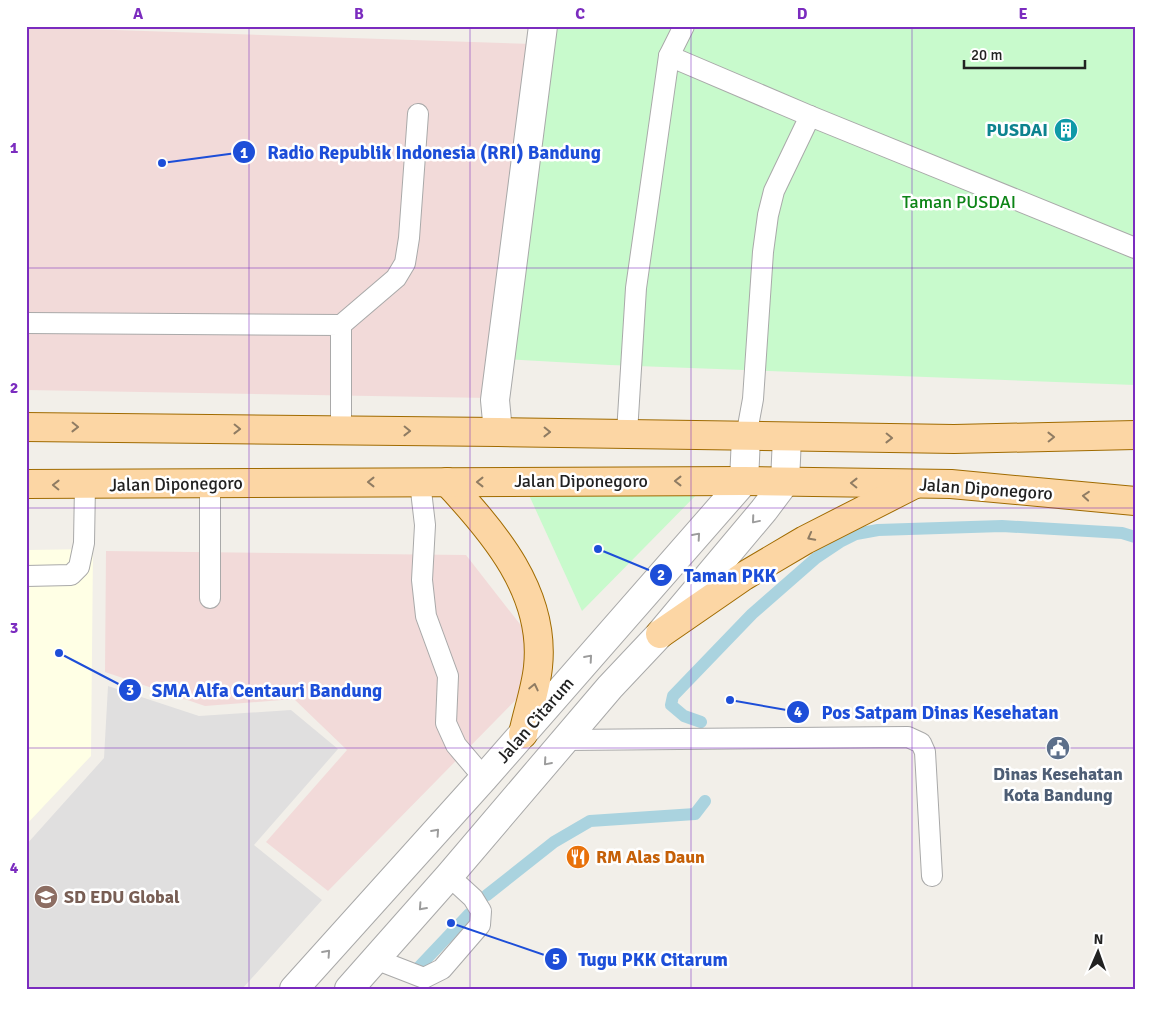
<svg xmlns="http://www.w3.org/2000/svg" width="1161" height="1015" viewBox="0 0 1161 1015" font-family="Signika,sans-serif">
	<rect width="100%" height="100%" fill="#f2efe9"/>
	<polygon fill="#e0dfdf" points="108,686 199,716 291,710 338,749 254,845 322,900 242,989 26,989 26,845 104,758"/>
	<g fill="#f2dad9">
		<polygon points="26,27 533,44 489,398 26,390"/>
		<polygon points="106,551 466,555 551,664 328,891 266,842 347,750 294,699 205,706 105,672"/>
	</g>
	<polygon fill="#ffffe5" points="93,549 91,756 26,825 26,550"/>
	<g fill="#c8facc">
		<polygon points="546,26 1135,26 1135,385 610,365 502,359"/>
		<polygon points="523,482 704,487 582,611"/>
	</g>
	<g fill="none" stroke-linecap="round" stroke-linejoin="round">
		<g stroke="#aad3df" stroke-width="12">
			<polyline points="701,722 684,716 671,705 673,696 752,614 816,558 840,542 856,534 878,530 1002,526 1122,533 1135,537"/>
			<polyline points="487,895 554,842 590,821 695,814 705,801"/>
			<polyline points="417,969 469,914"/>
		</g>
		<g stroke="#a9a9a9" stroke-width="22">
			<g id="service">
				<polyline points="669,56 810,116 1135,248"/>
				<polyline points="26,323 341,325 341,430"/>
				<polyline points="341,325 396,278 405,263 409,238 418,114"/>
				<polyline points="627,433 636,288 652,176 669,56 684,26"/>
				<polyline points="746,437 753,399 763,252 768,215 774,191 810,116"/>
				<polyline points="420,482 425,525 422,580 426,616 448,676 446,723 456,745 484,778"/>
				<polyline points="210,484 210,598"/>
				<polyline points="26,576 71,575 79,567 84,543 85,485"/>
				<polyline points="565,740 908,737 921,743 925,752 932,876"/>
				<polyline points="375,959 424,978 442,969 480,925 481,911 473,898 449,876"/>
			</g>
		</g>
		<g stroke="#a9a9a9" stroke-width="30">
			<polyline id="minor" points="498,432 495,400 543,26"/>
		</g>
		<g stroke="#a9a9a9" stroke-width="30">
			<g id="tertiary">
				<polyline points="294,989 484,778 744,481 746,437"/>
				<polyline points="349,989 449,876 610,687 660,634 764,510 785,482 787,437"/>
			</g>
		</g>
		<g stroke="#a06b00" stroke-width="30">
			<g id="primary">
				<polyline points="26,427 498,432 954,439 1135,435"/>
				<path d="M447,482c47,50 99,111 91,185 -2,21 -11,47 -15,67"/>
				<polyline points="26,484 744,481 951,484 1135,501"/>
				<polyline points="660,634 744,576 805,540 913,485"/>
			</g>
		</g>
		<use href="#service" stroke="#fff" stroke-width="20"/>
		<use href="#minor" stroke="#fff" stroke-width="28"/>
		<use href="#tertiary" stroke="#fff" stroke-width="28"/>
		<use href="#primary" stroke="#fcd6a4" stroke-width="28"/>
	</g>
	<defs><path id="oneway-chevron" d="M-2-3.5L2.5 0L-2 3.5" fill="none" stroke-width="1.6" stroke-linecap="round" stroke-linejoin="round" transform="scale(1.25)"/></defs>
	<g stroke="#8f7c63">
		<use href="#oneway-chevron" transform="translate(75 427) rotate(1)"/>
		<use href="#oneway-chevron" transform="translate(237 429) rotate(1)"/>
		<use href="#oneway-chevron" transform="translate(407 431) rotate(1)"/>
		<use href="#oneway-chevron" transform="translate(547 432) rotate(1)"/>
		<use href="#oneway-chevron" transform="translate(1051 437) rotate(-1)"/>
		<use href="#oneway-chevron" transform="translate(889 438) rotate(1)"/>
		<use href="#oneway-chevron" transform="translate(678 481) rotate(180)"/>
		<use href="#oneway-chevron" transform="translate(371 482) rotate(180)"/>
		<use href="#oneway-chevron" transform="translate(480 482) rotate(180)"/>
		<use href="#oneway-chevron" transform="translate(854 483) rotate(-179)"/>
		<use href="#oneway-chevron" transform="translate(56 485) rotate(-179)"/>
		<use href="#oneway-chevron" transform="translate(1086 496) rotate(-175)"/>
		<use href="#oneway-chevron" transform="translate(811 537) rotate(152)"/>
		<use href="#oneway-chevron" transform="translate(534 687) rotate(-77)"/>
	</g>
	<g stroke="#9c9c9c">
		<use href="#oneway-chevron" transform="translate(755 520) rotate(130)"/>
		<use href="#oneway-chevron" transform="translate(697 536) rotate(-49)"/>
		<use href="#oneway-chevron" transform="translate(589 658) rotate(-49)"/>
		<use href="#oneway-chevron" transform="translate(547 762) rotate(131)"/>
		<use href="#oneway-chevron" transform="translate(436 832) rotate(-48)"/>
		<use href="#oneway-chevron" transform="translate(422 907) rotate(132)"/>
		<use href="#oneway-chevron" transform="translate(327 953) rotate(-48)"/>
	</g>
	<path fill="none" stroke="#7b2cbf" stroke-width="1" stroke-opacity="0.55" d="M249,26v963M470,26v963M691,26v963M912,26v963M26,268h1109M26,508h1109M26,748h1109"/>
	<defs>
		<g id="building-disc" transform="scale(1.25)"><circle r="9.5" fill="#0f9aa8" stroke="#fff"/><path d="M-4-6H4V6H1V3H-1V6H-4ZM-2.5-4.3h1.7v1.8h-1.7ZM.8-4.3h1.7v1.8H.8ZM-2.5-1h1.7V.8h-1.7ZM.8-1h1.7V.8H.8Z" fill="#fff"/></g>
		<g id="civic-disc" transform="scale(1.25)"><circle r="9.5" fill="#5c6f8a" stroke="#fff"/><path d="M-.6-6.5H3V-4.5H.6V-3L4-1V1h2V6H-6V1h2V-1L-.6-3ZM-1.2 2.5V6h2.4V2.5Z" fill="#fff"/></g>
		<g id="restaurant-disc" transform="scale(1.25)"><circle r="9.5" fill="#e8710a" stroke="#fff"/><path d="M-5-6h1v4h1v-4h1v4h1v-4h1v5L-1.5 .5V6h-2V.5L-5-1ZM5-6V6H3V1.5H1.5Q1.5-4 5-6Z" fill="#fff"/></g>
		<g id="school-disc" transform="scale(1.25)"><circle r="9.5" fill="#8d6e63" stroke="#fff"/><path d="M0-5L7-2L0 1L-7-2ZM-4 1L0 2.5L4 1V4Q0 6-4 4Z" fill="#fff"/></g>
	</defs>
	<g fill-rule="evenodd">
		<use href="#building-disc" x="1066" y="130"/>
		<use href="#civic-disc" x="1058" y="748"/>
		<use href="#restaurant-disc" x="578" y="857"/>
		<use href="#school-disc" x="46" y="897"/>
	</g>
	<g text-anchor="middle" dominant-baseline="central" stroke-width="5" stroke-linejoin="round" paint-order="stroke">
		<g font-size="18" font-weight="bold" fill="#0d838f" stroke="#fff" text-anchor="end">
			<text x="1048" y="130">PUSDAI</text>
		</g>
		<g font-size="18" fill="#0c8416" stroke="#fff">
			<text x="959" y="202">Taman PUSDAI</text>
		</g>
		<g font-size="18" fill="#222" stroke="#fff">
			<text x="581" y="481">Jalan Diponegoro</text>
			<text transform="translate(176 484) rotate(-1)">Jalan Diponegoro</text>
			<text transform="translate(986 489) rotate(4)">Jalan Diponegoro</text>
			<text transform="translate(535 720) rotate(-49)">Jalan Citarum</text>
		</g>
		<g font-size="18" font-weight="bold" fill="#4e5e75" stroke="#fff">
			<text x="1058" y="774">Dinas Kesehatan<tspan x="1058" dy="21">Kota Bandung</tspan></text>
		</g>
		<g font-size="18" font-weight="bold" fill="#c56008" stroke="#fff" text-anchor="start">
			<text x="596" y="857">RM Alas Daun</text>
		</g>
		<g font-size="18" font-weight="bold" fill="#785e54" stroke="#fff" text-anchor="start">
			<text x="64" y="897">SD EDU Global</text>
		</g>
	</g>
	<path fill="none" stroke="#1d4ed8" stroke-width="2" d="M162 163L244 152M598 549L661 575M59 653L130 690M730 700L798 712M451 923L556 959"/>
	<g fill="#1d4ed8" stroke="#fff" stroke-width="2">
		<circle cx="162" cy="163" r="5"/>
		<circle cx="598" cy="549" r="5"/>
		<circle cx="59" cy="653" r="5"/>
		<circle cx="730" cy="700" r="5"/>
		<circle cx="451" cy="923" r="5"/>
		<circle cx="244" cy="152" r="12"/>
		<circle cx="661" cy="575" r="12"/>
		<circle cx="130" cy="690" r="12"/>
		<circle cx="798" cy="712" r="12"/>
		<circle cx="556" cy="959" r="12"/>
	</g>
	<g font-size="15" text-anchor="middle" font-weight="bold" fill="#fff">
		<text x="244" y="158">1</text>
		<text x="661" y="580">2</text>
		<text x="130" y="695">3</text>
		<text x="798" y="717">4</text>
		<text x="556" y="964">5</text>
	</g>
	<g font-size="19" text-anchor="middle" font-weight="bold" fill="#1d4ed8" stroke="#fff" stroke-width="5" stroke-linejoin="round" paint-order="stroke">
		<text x="434" y="159">Radio Republik Indonesia (RRI) Bandung</text>
		<text x="730" y="582">Taman PKK</text>
		<text x="267" y="697">SMA Alfa Centauri Bandung</text>
		<text x="940" y="719">Pos Satpam Dinas Kesehatan</text>
		<text x="653" y="966">Tugu PKK Citarum</text>
	</g>
	<rect width="1161" height="1015" fill="none" stroke="#ffffff" stroke-width="55"/>
	<g transform="translate(1098 952) rotate(2)" stroke="#ffffff" stroke-width="4" paint-order="stroke">
	<path d="M0-4L9 19L0 12L-9 19Z" fill="#222222"/>
	<text y="-8" font-size="14" font-weight="bold" text-anchor="middle" fill="#222222">N</text>
	</g>
	<path d="M964 60v8h121v-8" fill="none" stroke="#222222" stroke-width="2.5"/>
	<text x="971" y="60" font-size="15" fill="#222222" stroke="#ffffff" stroke-width="4" paint-order="stroke">20 m</text>
	<rect x="28" y="28" width="1106" height="960" fill="none" stroke="#7b2cbf" stroke-width="2"/>
	<g font-size="16" text-anchor="middle" font-weight="bold" fill="#7b2cbf">
		<text x="138" y="19">A</text>
		<text x="359" y="19">B</text>
		<text x="580" y="19">C</text>
		<text x="802" y="19">D</text>
		<text x="1023" y="19">E</text>
		<text x="14" y="153">1</text>
		<text x="14" y="393">2</text>
		<text x="14" y="633">3</text>
		<text x="14" y="873">4</text>
	</g>
</svg>
